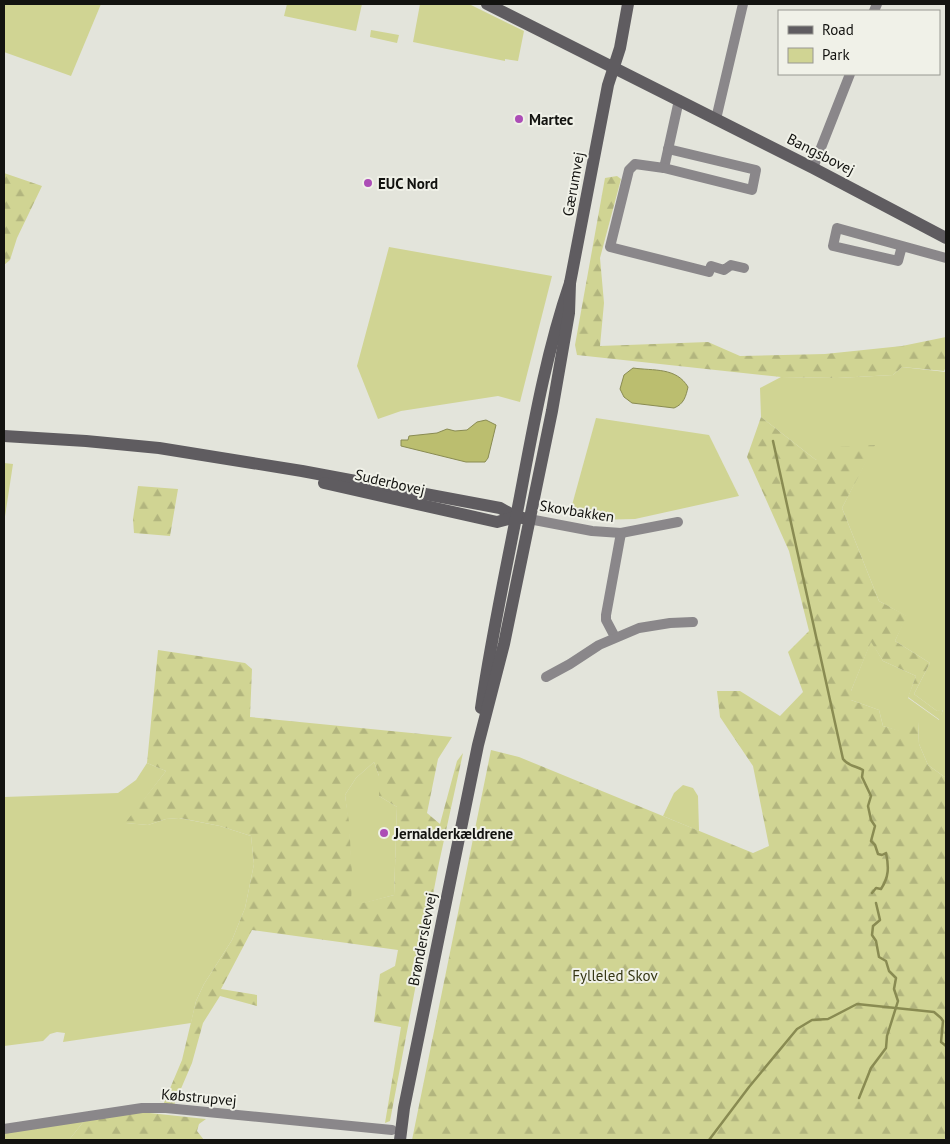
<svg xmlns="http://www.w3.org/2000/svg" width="950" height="1144" viewBox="0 0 950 1144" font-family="'PT Sans',sans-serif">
	<defs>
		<pattern id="forest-firs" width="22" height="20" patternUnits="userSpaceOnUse" patternTransform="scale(1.25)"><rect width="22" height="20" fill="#d0d493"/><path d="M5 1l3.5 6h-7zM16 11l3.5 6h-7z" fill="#b2b57e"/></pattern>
	</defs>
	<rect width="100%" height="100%" fill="#e3e4db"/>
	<g fill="#d0d493">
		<polygon points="4,4 101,4 71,76 4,52"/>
		<polygon points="287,4 362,4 356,31 284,16"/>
		<polygon points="420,4 469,4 524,31 518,61 505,59 505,61 413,42"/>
		<polygon points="371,30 399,35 397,43 370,37"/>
		<polygon points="389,247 552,276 520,402 498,396 401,411 378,419 357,366"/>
		<polygon points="902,367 946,372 946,778 928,765 919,744 918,722 902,732 883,726 879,710 851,700 851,691 871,641 883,661 916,676 908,698 939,720 943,710 937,711 914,694 930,663 895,641 906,616 879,601 842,508 874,445 816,460 761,417 760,388 781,377 837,378 893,375"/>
		<polygon points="596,418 709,435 739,496 635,519 593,520 569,516"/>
		<polygon points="4,463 13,464 4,523"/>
		<path d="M374,762l5,14v20l18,11 -3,88 -44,12c2,-38 0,-75 -5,-112l11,-17z"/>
		<polygon points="147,763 166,771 126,823 148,825 166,819 179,818 220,826 251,836 254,864 245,908 232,940 204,984 196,1001 191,1023 63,1042 65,1033 57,1032 50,1034 43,1041 4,1046 4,797 118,793 136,780"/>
		<polygon points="683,785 693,788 698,796 699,831 663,816 674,793"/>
		<polygon points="84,1121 69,1140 4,1140 4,1133"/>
	</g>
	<g fill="url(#forest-firs)" fill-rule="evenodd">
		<polygon points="4,173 42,186 17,238 10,260 4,265"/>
		<polygon points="617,176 621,179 600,258 604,303 600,346 708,342 740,356 825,354 902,346 946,337 946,367 944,371 902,367 893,375 837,378 781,377 577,355 575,345 605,178"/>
		<polygon points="761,417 816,460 829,447 875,445 842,508 879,601 907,616 895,641 930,663 914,694 937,711 943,709 940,720 908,697 916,676 883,661 871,642 851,691 851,700 879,710 883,726 901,731 909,719 918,722 919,744 928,765 946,778 946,1140 412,1140 491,750 519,757 753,853 769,846 753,766 720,717 717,691 740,691 780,716 803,692 788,652 809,631 789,551 747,457"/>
		<polygon points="138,486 178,489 170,536 134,533 133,519"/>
		<path d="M158,650l87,13 7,6 -2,48 202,20 -14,22 -11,54 13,11 17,-63 6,-8 -24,110 -49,258 -5,2 16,-96 -27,-5 6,-48 15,-8 3,-16 -146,-20 -31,59 36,6v11l-37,-10 -17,27 -11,40 -18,42h-11l19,-45 14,-59 8,-17 28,-44 13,-32 9,-44 -3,-28 -31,-10 -40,-8 -14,1 -18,6 -23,-2 41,-52 -19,-8zM374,762l5,14v20l18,11 -3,88 -43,11 1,-32 -3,-52 -4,-27 11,-17z"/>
		<polygon points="140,1112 206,1119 199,1124 197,1131 204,1140 69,1140 84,1121"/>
	</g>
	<g fill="#bbbe6f" stroke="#898b52">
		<path d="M633,368c21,3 43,-1 55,19 -2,9 -4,17 -14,21l-42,-5 -8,-6 -4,-8 4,-14z"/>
		<polygon points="486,420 496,425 488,458 485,462 466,462 401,446 401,440 408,440 409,436 437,433 447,429 455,431 467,430 477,422"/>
	</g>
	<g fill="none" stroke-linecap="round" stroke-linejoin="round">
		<g stroke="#898b52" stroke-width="2.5">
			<path d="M773,441l70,318c5,7 13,7 20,11l-1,7 9,19 -3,10 3,14 4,6 -4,15 4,4 3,9 4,1 4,-2c3,14 3,24 -5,36l-5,-1 -4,5"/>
			<polyline points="859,1098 871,1068 886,1048 887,1036 898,1001 894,989 896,978 889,971 886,961 879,957 876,941 872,935 873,926 880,920 876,903"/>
			<polyline points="709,1140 749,1087 797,1029 812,1020 828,1019 857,1004 934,1012 941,1018 943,1021 941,1042 946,1046"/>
		</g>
		<g stroke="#8a878a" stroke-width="10">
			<polyline points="874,11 877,4"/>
			<polyline points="679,100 664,168 635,164 629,170 610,247 709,272 711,266 724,270 731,265 744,268"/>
			<polyline points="716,119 743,4"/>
			<polyline points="664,168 752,190 756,170 668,149"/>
			<polyline points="813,168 850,74"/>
			<polyline points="902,246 898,261 833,246 837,228 946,258"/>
			<polyline points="529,519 592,531 621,533 678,522"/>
			<polyline points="615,637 606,620 606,615 621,533"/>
			<polyline points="546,677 570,664 599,645 639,628 670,623 693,622"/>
			<polyline points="4,1129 142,1108 166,1108 392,1130"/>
		</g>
		<g stroke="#5f5c60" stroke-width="12">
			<polyline points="487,4 813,168 946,238"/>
			<polyline points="4,436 86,441 159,448 302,471 500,508 516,517 523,518"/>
			<polyline points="324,483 497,522 516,517"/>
			<path d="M481,708c10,-69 25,-138 38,-206 14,-74 27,-149 51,-219l38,-198 12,-37 8,-44"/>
			<polyline points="400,1140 404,1108 478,745 504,644 552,411 569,313 570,283"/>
		</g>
	</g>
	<g fill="#ac4db6" stroke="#f0f1e8" stroke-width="2">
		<circle cx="519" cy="119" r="5"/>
		<circle cx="368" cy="183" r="5"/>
		<circle cx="384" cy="833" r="5"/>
	</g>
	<g text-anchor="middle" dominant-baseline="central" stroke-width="4" stroke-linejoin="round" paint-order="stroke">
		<g font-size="15" font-weight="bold" fill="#131310" stroke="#f0f1e8" text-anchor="start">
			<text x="529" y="119">Martec</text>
			<text x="378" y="183">EUC Nord</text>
			<text x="394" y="833">Jernalderkældrene</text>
		</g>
		<g font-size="15" fill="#131310" stroke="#f0f1e8">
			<text transform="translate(821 154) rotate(27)">Bangsbovej</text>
			<text transform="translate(573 184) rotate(-80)">Gærumvej</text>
			<text transform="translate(390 482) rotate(13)">Suderbovej</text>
			<text transform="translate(577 511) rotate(9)">Skovbakken</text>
			<text transform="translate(422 939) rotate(-79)">Brønderslevvej</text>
			<text transform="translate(199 1097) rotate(5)">Købstrupvej</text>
		</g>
		<g font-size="15" fill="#353614" stroke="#f0f1e8">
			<text x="615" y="975">Fylleled Skov</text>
		</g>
	</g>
	<rect width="950" height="1144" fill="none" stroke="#131310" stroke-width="10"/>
	<rect x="778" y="10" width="162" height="65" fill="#f0f1e8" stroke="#989892"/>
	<rect x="788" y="26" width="25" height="8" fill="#5f5c60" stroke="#989892"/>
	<text x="822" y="35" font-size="15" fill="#131310">Road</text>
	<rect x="788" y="48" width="25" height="15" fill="#d0d493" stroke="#989892"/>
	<text x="822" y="60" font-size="15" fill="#131310">Park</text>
</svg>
